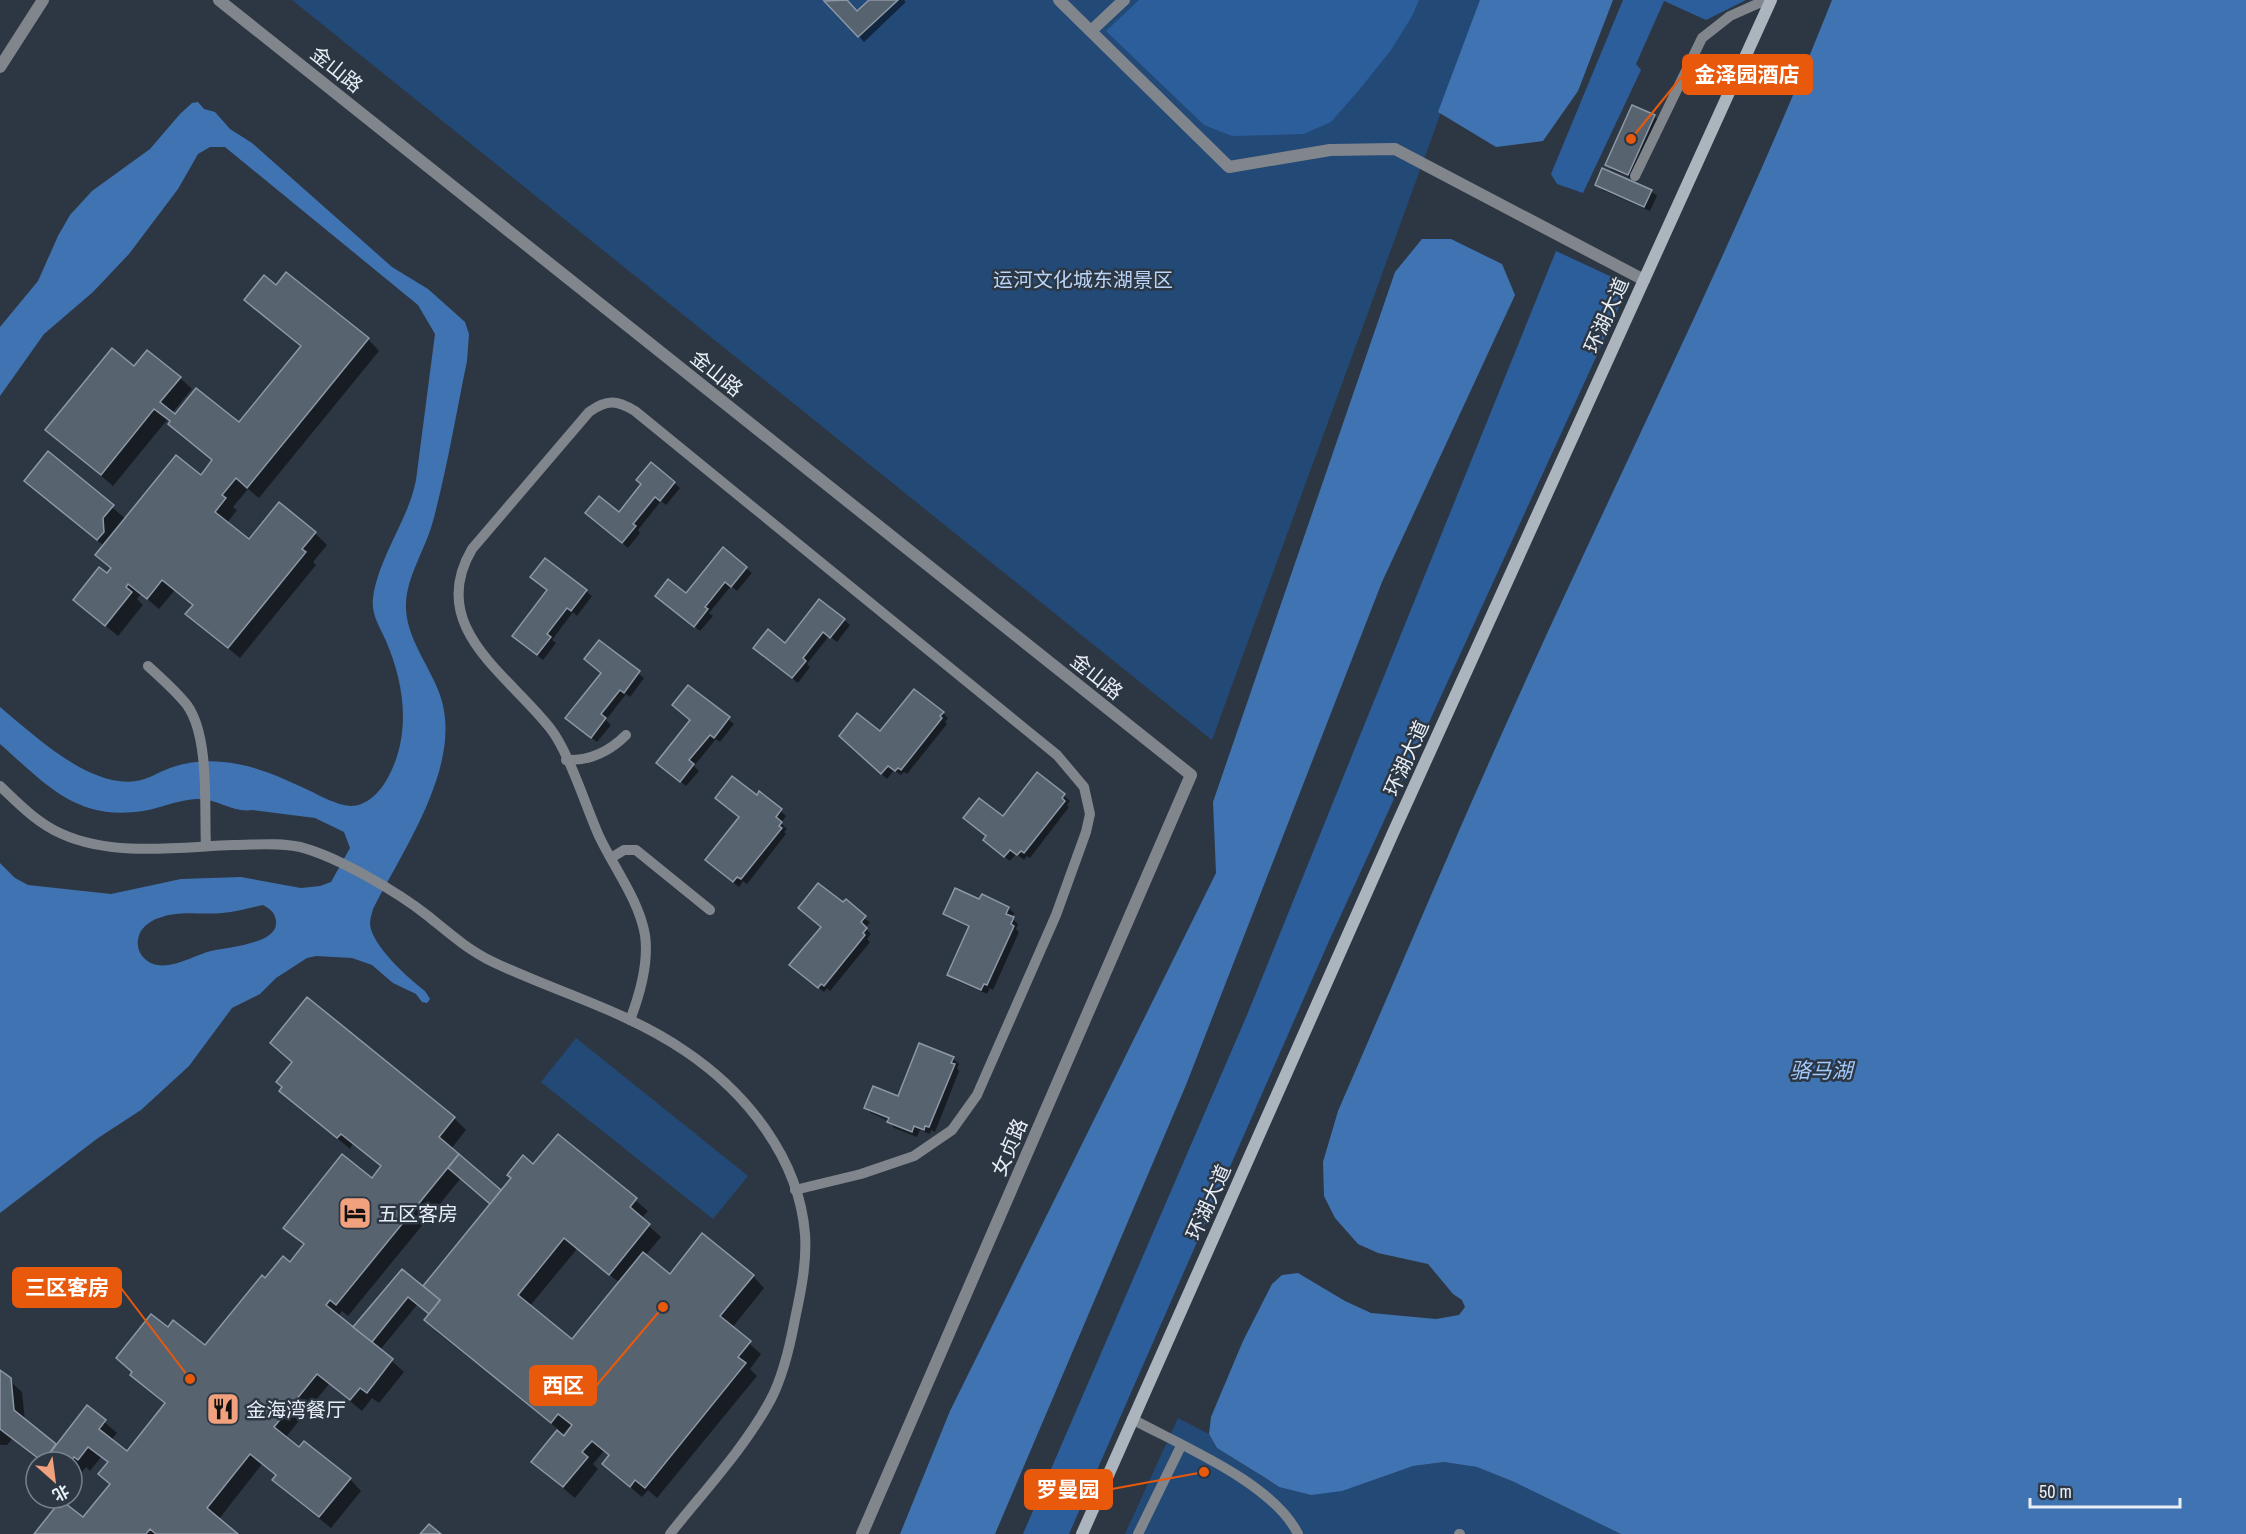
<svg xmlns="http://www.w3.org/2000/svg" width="2246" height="1534" viewBox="0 0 2246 1534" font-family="'Archivo Narrow','Noto Sans SC',sans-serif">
	<rect width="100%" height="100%" fill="#2d3743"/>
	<g fill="#234977">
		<polygon points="292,0 1482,0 1212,740"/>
		<polygon points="576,1038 748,1176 713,1219 541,1082"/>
		<polygon points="1178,1418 1209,1434 1217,1448 1279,1487 1311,1495 1413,1466 1444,1462 1477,1467 1512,1481 1621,1534 1125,1534"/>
	</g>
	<g fill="#2c5e9c">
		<polygon points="1139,0 1419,0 1412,16 1391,50 1359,90 1331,122 1304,134 1232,136 1204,125 1106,31"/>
		<polygon points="1623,0 1746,0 1706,20 1664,1 1636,64 1641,70 1583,193 1557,184 1551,174"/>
		<polygon points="1556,251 1629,285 1329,941 1069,1534 1023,1534 1247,1015"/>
	</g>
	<g fill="#4073b2" fill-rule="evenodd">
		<polygon points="1480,0 1613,0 1578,91 1543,141 1496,147 1438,112"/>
		<path d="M1832,0h414v1534h-625l-109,-53 -35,-14 -33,-5 -31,4 -71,25 -31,4 -32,-8 -12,-8 -50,-31 -8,-14 2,-17 32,-76 29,-57 10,-9 16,-2 47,28 26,12 65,6 23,-4 6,-8 -3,-7 -9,-6 -25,-30 -50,-11 -20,-9 -23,-26 -11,-22 -1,-34 15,-51c61,-140 120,-281 183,-420 104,-231 218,-456 311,-691z"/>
		<path d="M198,102l6,7 11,3 15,17 22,14 140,124 36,22 37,33 4,12 -2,27c-11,53 -20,108 -34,160 -7,27 -25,53 -27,81 -2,34 23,62 34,93 24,68 -36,153 -67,214 -1,4 -3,10 -3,14 0,21 39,56 55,68l5,8 -3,4 -5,-1 -6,-8 -23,-11 -21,-18 -20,-7 -36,-2 -9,2 -31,20 -16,16 -28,14 -43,58 -48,44 -43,28 -98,75v-350l15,15 13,7 83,9 70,-15 60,-2 60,11 19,-2 11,-4 19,-34 -6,-16 -29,-14 -62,-8c-21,3 -36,-12 -57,-11 -19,1 -35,9 -53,12 -67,10 -96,-26 -143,-67v-37c34,28 89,81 136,74 11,-1 23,-9 34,-13 16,-6 35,-8 53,-6 32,3 57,15 85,28 13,6 28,15 43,16 15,0 28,-13 35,-25 26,-44 19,-96 0,-140 -6,-14 -15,-26 -13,-43 6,-42 35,-77 43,-118l19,-146 -17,-29 -193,-158h-15l-12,7 -20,35 -49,65 -36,38 -49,42 -44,62v-69l38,-46 20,-45 12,-21 22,-24 58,-42 30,-35 12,-11zM263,905c7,4 12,7 13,16 3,23 -49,26 -65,30 -20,5 -50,26 -68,6 -4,-4 -6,-12 -5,-17 1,-11 11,-19 21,-22 19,-8 43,-3 63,-5 14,-1 27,-5 41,-8z"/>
		<polygon points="1422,239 1451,239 1502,264 1515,295 1382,582 1186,1085 995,1534 900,1534 950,1411 1216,873 1213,802 1395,272"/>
	</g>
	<g fill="#0007" fill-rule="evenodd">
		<polygon points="827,0 846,0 858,13 871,0 904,0 906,2 864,42"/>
		<polygon points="1654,116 1660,121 1634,179 1612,170 1607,164"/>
		<polygon points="1597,184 1651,191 1657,196 1650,211 1602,190"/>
		<polygon points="276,287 368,339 379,351 259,498 248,489 233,507 237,510 227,523 249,541 315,533 327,545 313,562 316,565 240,658 199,625 194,606 175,590 159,609 141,594 137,599 143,605 118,636 75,600 112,569 97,555 104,546 26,480 48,454 126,519 201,477 213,462 181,436 167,420 113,486 47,430 135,368 180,378 192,389 172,413 175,416 239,424 301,347 246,300"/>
		<polygon points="651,464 680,488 666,505 661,501 638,530 640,533 628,548 592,519 619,514 643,484"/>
		<polygon points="546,560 592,596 577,616 573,612 552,640 556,643 543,660 520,642 549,591"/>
		<polygon points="746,568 752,573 737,591 731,586 709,613 713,616 700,631 662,601 686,595"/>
		<polygon points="844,620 850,625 837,642 829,636 807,664 810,667 798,683 760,653"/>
		<polygon points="600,642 644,678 630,697 626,694 606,720 611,725 597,742 572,723 603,673"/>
		<polygon points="689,687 734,724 720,742 716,739 694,766 699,771 686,786 663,768 691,720"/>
		<polygon points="943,713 948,718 945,722 947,724 907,774 904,772 901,775 894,770 887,779 846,742"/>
		<polygon points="1037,774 1070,801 1067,805 1069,807 1030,858 1027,856 1024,860 1016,854 1010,861 990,846"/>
		<polygon points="760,793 786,816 781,823 787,829 784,832 786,834 747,884 743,881 739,887 712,865"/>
		<polygon points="980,901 1008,908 1014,913 1012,918 1018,924 1016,929 1019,932 993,990 990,988 987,994 955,980 949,975 970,928 944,914"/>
		<polygon points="843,905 870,922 865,928 871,934 867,939 870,942 830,991 827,988 824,992 797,970"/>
		<path d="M308,1000l146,118 12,12 -15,19 50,44 33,-27 24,-30 90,75 -7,8 20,18 -16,19 25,20h83l11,12 -32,40 29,26 -11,15 7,7 -100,122 -9,-8 -6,7 -27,-22 -11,-11 6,-8 -6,-5 -11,13 5,5 -23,29 -30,-25 -12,-11 26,-32 -122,-98 -11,-12 4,-5 -13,-10 -37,45 24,22 -25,31 -7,-5 -10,13 -33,-27 -44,54 65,41 11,12 -30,37 -45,-36 -12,-12 3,-4 -15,-12 -43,55 19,15h-202l48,-15 27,-34 -11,-11 8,-11 -7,-6 -11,14 -4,-4 -14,18v-23h-31l-29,-23 -5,6h-7v-73l22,20 3,29 31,25 31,-39 30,26 -6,7 16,13 39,-49 -23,-18 -25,-28 50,-29 37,18 61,-67 24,-16 14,-18 -19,-18 87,-48 10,-13 -29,-23 -3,5 -69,-58 12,-28 -21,-20zM461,1178l31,26 -64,88 -26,-21 -43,62 -21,-17 4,-5 6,5zM577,1249l43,34 -48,58 -43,-34zM569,1427l2,2 -7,9 -3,-2z"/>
		<polygon points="953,1058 959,1064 957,1068 959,1071 935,1132 931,1130 930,1134 920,1130 917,1137 894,1128 889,1121 871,1113 866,1108 899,1098"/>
	</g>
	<g fill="#586370" stroke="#8d98a7" stroke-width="1.5">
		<polygon points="847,0 857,11 869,0 898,0 858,37 824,1"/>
		<polygon points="1632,105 1655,115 1628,175 1605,165"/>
		<polygon points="1602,168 1652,190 1644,207 1595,185"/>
		<polygon points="286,272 369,338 247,488 236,478 222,495 226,498 215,512 249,539 279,502 316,532 302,549 306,552 228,648 185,614 193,605 162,580 147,599 128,584 126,587 132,592 105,626 73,600 99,567 107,573 111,568 95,555 176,455 201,475 212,460 168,424 170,421 154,409 101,475 45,430 112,348 134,366 147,350 181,377 160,402 175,414 196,388 239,422 301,346 244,300 264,275 276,285"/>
		<polygon points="48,451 114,505 103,518 104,532 97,540 24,481"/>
		<polygon points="651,462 675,482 660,501 655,497 633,524 636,526 622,543 585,513 599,496 619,512 641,484 636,480"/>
		<polygon points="723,547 747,567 731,587 725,582 705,607 708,609 694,627 655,596 668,579 686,593"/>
		<polygon points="545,558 587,590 571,611 567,608 547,634 551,637 537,655 512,636 547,590 530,577"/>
		<polygon points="819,599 845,619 830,638 823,632 803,658 806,661 792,678 753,648 768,629 785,643"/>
		<polygon points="599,640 640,671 624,693 620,690 601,714 606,718 591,738 565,718 601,673 584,659"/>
		<polygon points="688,685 730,717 714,738 710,735 689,760 694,764 680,782 656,763 690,720 672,705"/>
		<polygon points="914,689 944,712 940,716 942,718 901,770 898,768 895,771 888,766 881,774 839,736 857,713 880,731"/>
		<polygon points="1037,772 1065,794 1062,798 1065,801 1024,853 1021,851 1017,855 1010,850 1004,857 983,840 986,836 963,818 979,798 1003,816"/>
		<polygon points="732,776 757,795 759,791 782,809 776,817 782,822 779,826 782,828 741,879 737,877 733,882 705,860 739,817 715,798"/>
		<polygon points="818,883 843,902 846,899 866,916 861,922 867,928 863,933 865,935 824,986 821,984 818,988 789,965 821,927 798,908"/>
		<polygon points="955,888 979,899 982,894 1009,907 1006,914 1014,917 1011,924 1014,926 987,985 984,984 981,990 947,975 969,926 943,914"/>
		<polygon points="307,997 455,1117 439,1137 459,1154 336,1305 330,1300 326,1305 393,1359 367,1393 360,1388 350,1400 317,1374 274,1427 299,1447 304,1441 351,1478 319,1517 272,1480 276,1475 250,1454 207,1508 238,1534 156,1534 150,1529 146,1534 34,1534 61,1500 83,1517 110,1484 98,1474 108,1462 88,1447 78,1460 74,1457 70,1462 43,1462 87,1405 106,1420 99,1429 127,1451 165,1403 130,1375 132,1372 116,1358 151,1314 168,1327 173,1320 205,1345 262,1275 265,1278 283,1256 290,1262 304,1244 283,1228 342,1154 372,1178 381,1166 341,1134 337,1138 279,1091 282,1087 276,1082 292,1062 270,1043"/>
		<polygon points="919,1043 954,1057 951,1063 955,1064 929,1127 925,1126 924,1130 914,1126 912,1132 887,1122 889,1118 864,1108 873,1086 898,1096"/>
		<polygon points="558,1134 637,1198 630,1207 650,1224 609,1275 564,1238 518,1295 572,1339 643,1252 670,1274 702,1233 754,1275 720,1316 751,1341 738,1357 746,1363 645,1488 635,1480 630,1487 602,1464 609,1455 592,1441 582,1452 588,1457 563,1487 531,1462 557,1430 564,1436 572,1425 558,1414 551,1423 424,1320 440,1300 423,1286 511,1178 507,1175 523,1155 533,1164"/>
		<polygon points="459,1154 501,1190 490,1204 448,1168"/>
		<polygon points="402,1269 440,1300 429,1314 408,1297 372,1342 353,1327"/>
		<polygon points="0,1370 11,1378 14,1410 56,1444 43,1462 0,1429"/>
		<polygon points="429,1524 441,1534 420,1534"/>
	</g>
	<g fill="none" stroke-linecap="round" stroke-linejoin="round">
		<g stroke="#81868d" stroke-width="10">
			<polyline points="1635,176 1702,38 1730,16 1766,0"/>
			<path d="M148,666c13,12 28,25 39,39 23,32 17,102 19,141"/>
			<path d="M566,760c24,1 43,-8 60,-25"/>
			<path d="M0,786c19,18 37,37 62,48 51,23 117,13 171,11 22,0 45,-3 67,2 36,9 98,45 128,69 21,17 40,34 65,46 63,30 134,49 192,89 61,41 114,107 120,183 2,28 -4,57 -10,85 -5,27 -12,58 -25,82 -27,49 -66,90 -100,133"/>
			<polyline points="611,858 624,850 636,850 710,910"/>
			<path d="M630,1020c10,-26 19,-57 15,-85 -6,-35 -31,-67 -46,-99 -13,-29 -30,-84 -49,-108 -42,-54 -124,-101 -78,-179l117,-137c18,-13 28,-12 46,-1l422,344 27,32 6,27 -4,18 -30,83 -79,180 -25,35 -38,26 -53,18 -66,16"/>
			<path d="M1132,1419c50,27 141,64 166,115"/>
			<polyline points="1138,1534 1181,1446"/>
			<polyline points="1459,1534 1460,1534"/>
		</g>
		<g stroke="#81868d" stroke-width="12">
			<polyline points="1059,0 1229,167 1330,150 1395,149 1644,280"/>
			<polyline points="1091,31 1124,0"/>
		</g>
		<g stroke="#81868d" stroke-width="12">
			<polyline points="219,0 1191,775 862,1534"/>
			<polyline points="0,67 43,0"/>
		</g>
		<polyline stroke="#acb4be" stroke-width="12" points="1082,1534 1393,833 1771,0"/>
	</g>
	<defs>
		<g id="hotel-square" transform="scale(1.725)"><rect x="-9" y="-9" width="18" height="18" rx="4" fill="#f1a17d" stroke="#2d3743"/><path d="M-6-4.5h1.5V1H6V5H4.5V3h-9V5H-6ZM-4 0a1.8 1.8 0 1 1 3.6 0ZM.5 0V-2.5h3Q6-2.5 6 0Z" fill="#111"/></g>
		<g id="restaurant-square" transform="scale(1.725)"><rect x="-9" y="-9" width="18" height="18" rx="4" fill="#f1a17d" stroke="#2d3743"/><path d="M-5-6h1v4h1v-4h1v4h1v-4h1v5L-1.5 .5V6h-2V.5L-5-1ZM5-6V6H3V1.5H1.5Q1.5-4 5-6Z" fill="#111"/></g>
	</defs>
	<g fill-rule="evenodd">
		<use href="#hotel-square" x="355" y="1213"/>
		<use href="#restaurant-square" x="223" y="1409"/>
	</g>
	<g text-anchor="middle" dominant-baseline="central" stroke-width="5" stroke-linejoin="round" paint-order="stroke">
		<g font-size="20" fill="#e8eef6" stroke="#2d3743">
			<text transform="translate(337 69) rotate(39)">金山路</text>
			<text transform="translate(1606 315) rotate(-66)">环湖大道</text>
			<text transform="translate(717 373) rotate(39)">金山路</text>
			<text transform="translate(1097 676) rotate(39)">金山路</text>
			<text transform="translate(1406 758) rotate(-66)">环湖大道</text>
			<text transform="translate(1009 1147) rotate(-67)">女贞路</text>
			<text transform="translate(1208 1202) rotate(-66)">环湖大道</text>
		</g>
		<g font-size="20" fill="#b8d4f7" stroke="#2d3743">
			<text x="1083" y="279">运河文化城东湖景区</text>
		</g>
		<g font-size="20" fill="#e8eef6" stroke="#2d3743" text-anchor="start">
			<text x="378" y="1213">五区客房</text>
			<text x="246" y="1409">金海湾餐厅</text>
		</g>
		<g font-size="21" font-style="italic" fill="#a1cafe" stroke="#2d3743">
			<text x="1821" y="1070">骆马湖</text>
		</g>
	</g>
	<path fill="none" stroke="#e8590c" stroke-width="2" d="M1631 139L1683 75M190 1379L121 1288M663 1307L596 1386M1204 1472L1112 1489"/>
	<g fill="#e8590c" stroke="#2d3743" stroke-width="2">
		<circle cx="1631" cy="139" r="6"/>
		<circle cx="190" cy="1379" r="6"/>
		<circle cx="663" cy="1307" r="6"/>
		<circle cx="1204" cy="1472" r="6"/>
	</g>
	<g fill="#e8590c" stroke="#e8590c" stroke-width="2">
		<rect x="1683" y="55" width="129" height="39" rx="6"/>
		<rect x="13" y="1268" width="108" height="39" rx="6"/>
		<rect x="530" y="1366" width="66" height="39" rx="6"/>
		<rect x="1025" y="1470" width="87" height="39" rx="6"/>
	</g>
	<g font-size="21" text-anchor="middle" font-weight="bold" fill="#fff">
		<text x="1747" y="82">金泽园酒店</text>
		<text x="67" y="1295">三区客房</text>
		<text x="563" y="1393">西区</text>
		<text x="1068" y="1497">罗曼园</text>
	</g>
	<g transform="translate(54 1480) rotate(152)"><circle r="28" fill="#2d3743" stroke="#78808b" stroke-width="1.5"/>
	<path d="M0-4.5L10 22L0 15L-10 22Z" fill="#f1a17d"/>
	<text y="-9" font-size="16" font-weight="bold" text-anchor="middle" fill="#e8eef6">北</text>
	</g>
	<path d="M2030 1498v9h150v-9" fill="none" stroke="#e8eef6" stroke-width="3"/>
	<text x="2039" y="1498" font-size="18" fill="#e8eef6" stroke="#2d3743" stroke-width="4.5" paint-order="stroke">50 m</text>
</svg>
